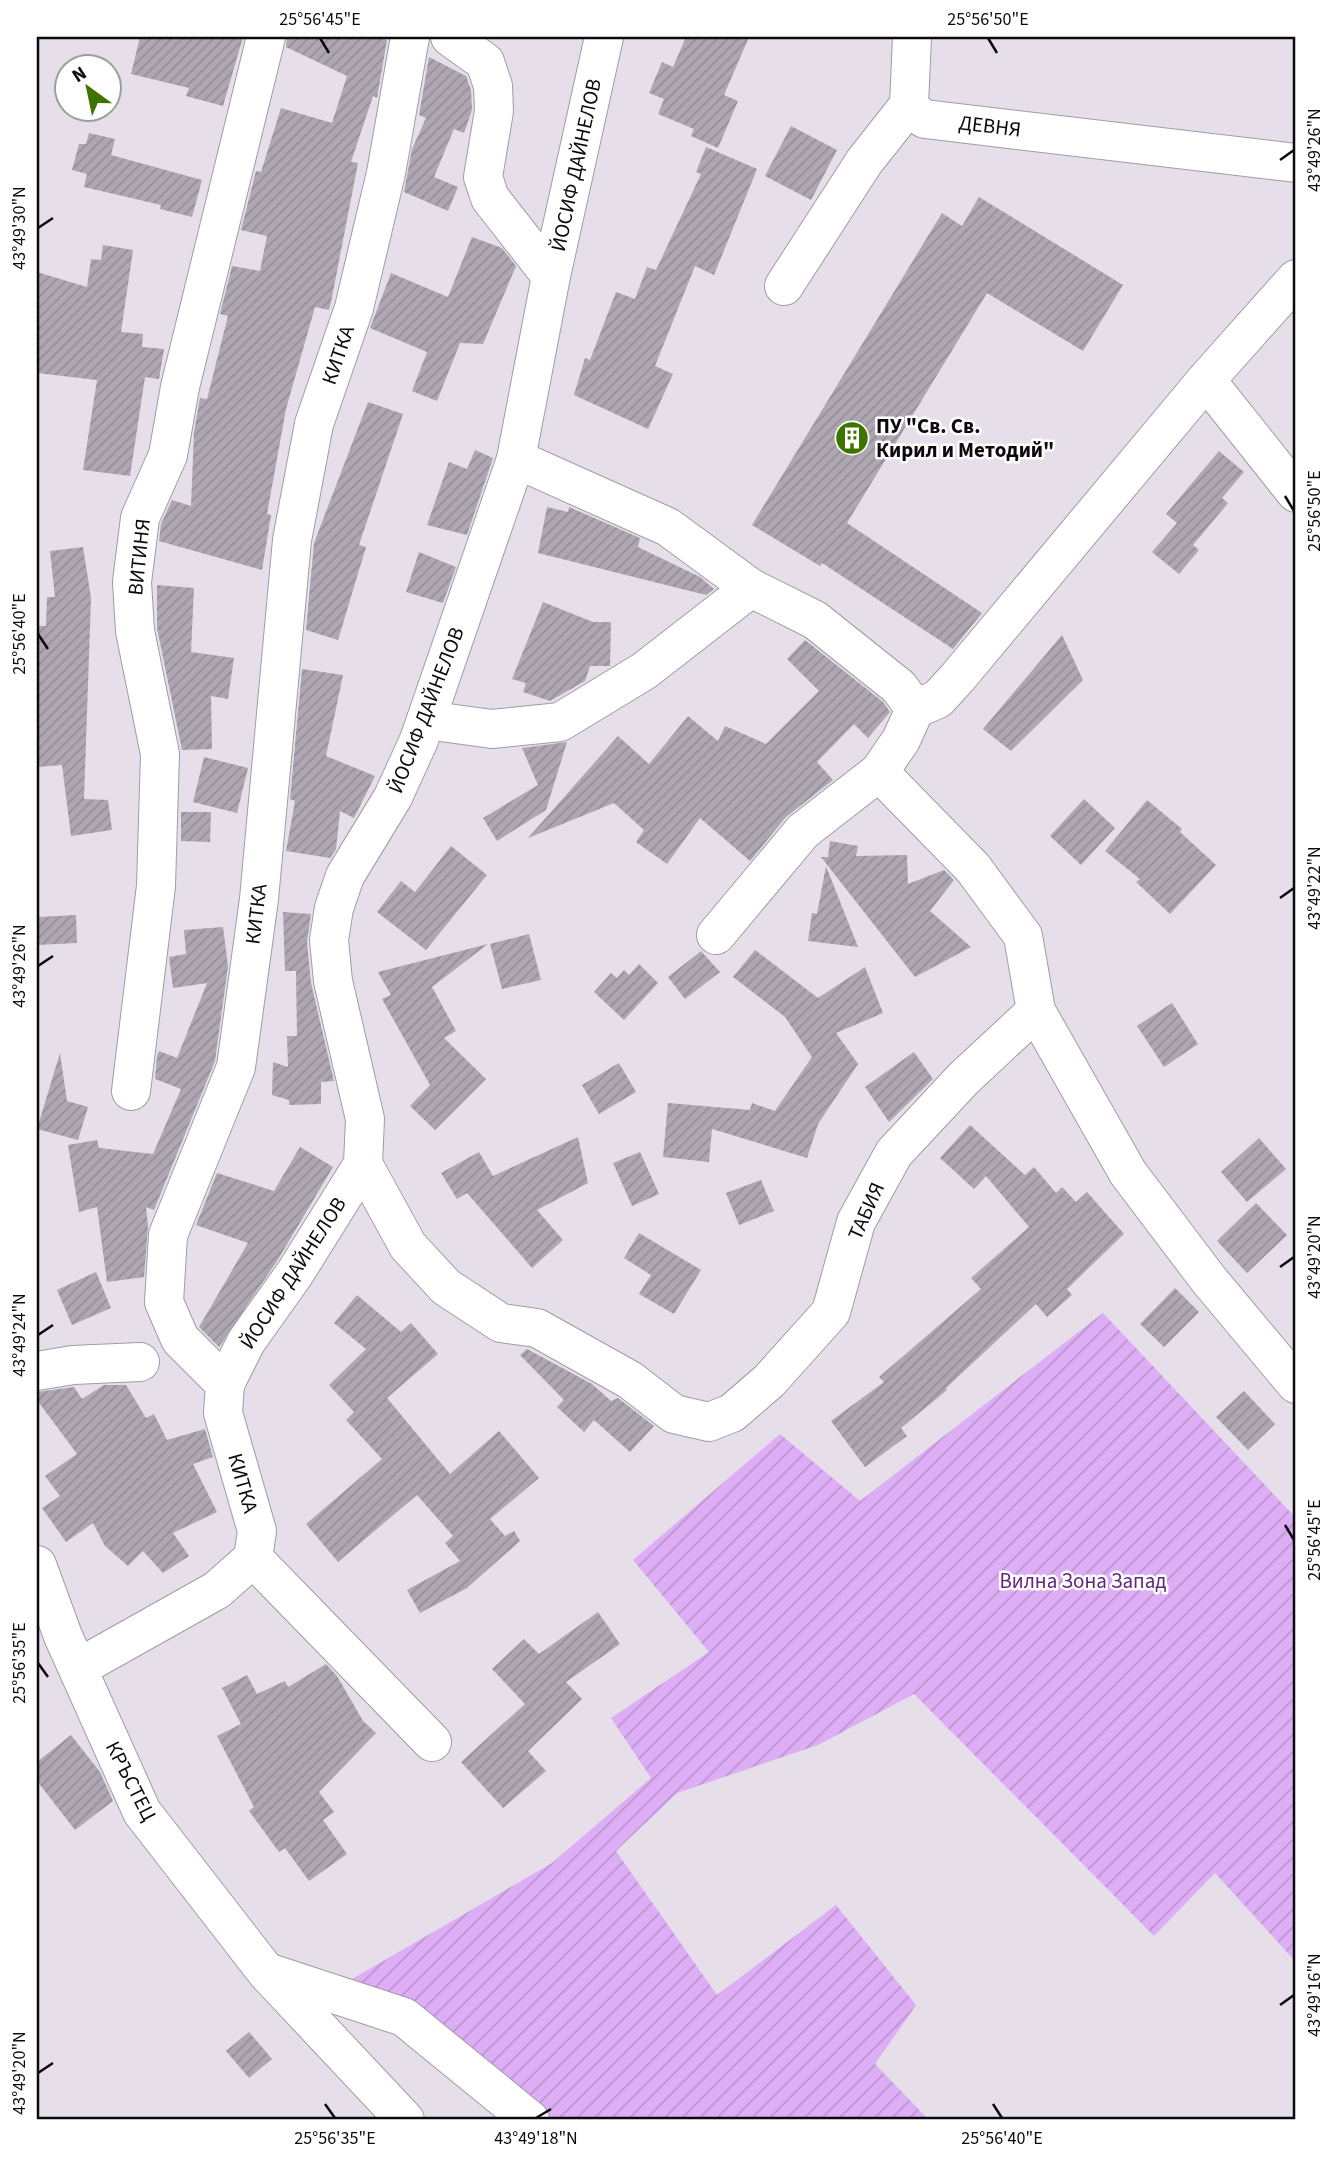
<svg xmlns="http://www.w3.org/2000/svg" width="1333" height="2157" viewBox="0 0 1333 2157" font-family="'Source Sans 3',sans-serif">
	<defs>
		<pattern id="garden-furrows" width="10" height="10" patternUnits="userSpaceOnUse" patternTransform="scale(1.75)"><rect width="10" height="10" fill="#ddadf5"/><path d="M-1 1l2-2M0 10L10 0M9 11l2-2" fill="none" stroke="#bc94d1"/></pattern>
		<pattern id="building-hatch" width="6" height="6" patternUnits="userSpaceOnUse" patternTransform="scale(1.75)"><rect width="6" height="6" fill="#aea7b2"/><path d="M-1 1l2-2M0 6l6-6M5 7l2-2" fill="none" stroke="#948e98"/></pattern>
	</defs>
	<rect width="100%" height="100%" fill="#e6dfea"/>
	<polygon fill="url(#garden-furrows)" points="1103,1313 1296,1518 1296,1962 1215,1873 1154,1936 914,1694 818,1745 677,1793 616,1851 717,1995 836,1905 916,2005 875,2064 929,2120 500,2120 347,1982 552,1863 651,1778 611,1718 709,1652 633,1560 780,1434 860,1501"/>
	<g fill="url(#building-hatch)">
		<polygon points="140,37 243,37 223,106 186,96 189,88 131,74"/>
		<polygon points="287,37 379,37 387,40 377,98 373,96 351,162 358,163 332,297 329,310 315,307 286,409 267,514 271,515 262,570 159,541 161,524 172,500 191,506 194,432 200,398 207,399 228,316 220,314 232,266 260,271 267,236 241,230 256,171 261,172 281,108 332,123 347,76 286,47"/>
		<polygon points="686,37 749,37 724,95 738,101 718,148 691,136 694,129 658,114 664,99 649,93 662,62 673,67"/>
		<polygon points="429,57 466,76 471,90 472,110 464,133 454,129 434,177 458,187 448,211 404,192 412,149 426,118 419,115"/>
		<polygon points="791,126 837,150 811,200 765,176"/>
		<polygon points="89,133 115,139 111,155 202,180 192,217 160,209 161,205 84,187 87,174 72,170 79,144 86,144"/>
		<polygon points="706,147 757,169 714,275 695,266 655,366 673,374 648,429 574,395 585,358 590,360 616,292 635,299 647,267 656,270 701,174 696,172"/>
		<polygon points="979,197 1123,285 1083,351 987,293 847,523 982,613 953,649 822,563 820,566 752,525 942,213 962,226"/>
		<polygon points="472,237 502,248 516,266 483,344 460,343 437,401 412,391 427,352 370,328 391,273 448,297"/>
		<polygon points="103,245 133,250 121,332 143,334 142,347 164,349 159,379 145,377 130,476 83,470 97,380 37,373 37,272 87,287 91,259 101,260"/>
		<polygon points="368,402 403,414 359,545 366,547 338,640 306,630 314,543"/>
		<polygon points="475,450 493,458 467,535 427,525 449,462 467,469"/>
		<polygon points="1219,451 1244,472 1222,498 1228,503 1193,545 1199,550 1179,574 1152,552 1177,523 1166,514"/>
		<polygon points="547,507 568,512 569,507 640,538 638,547 700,577 714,589 706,595 538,553"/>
		<polygon points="83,547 91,598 84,799 108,800 112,830 71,836 62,765 37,767 37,626 46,626 47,597 55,597 50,551"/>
		<polygon points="419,552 456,567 443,603 406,592"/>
		<polygon points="157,585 194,588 191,652 234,658 228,699 211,696 212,749 182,750 157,628"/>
		<polygon points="543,602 593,622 611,622 610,666 590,666 585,681 550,701 523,692 526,683 512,679"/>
		<polygon points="1062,635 1083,680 1011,751 983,729"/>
		<polygon points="805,640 883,702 890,712 868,738 854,724 817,762 833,780 786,817 750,861 700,818 667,864 636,842 644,830 614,803 528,838 618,736 649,764 688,716 718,741 725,726 766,744 819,691 787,659"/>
		<polygon points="302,669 343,675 326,756 375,776 354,818 340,811 336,849 330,858 286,851 295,801 290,799"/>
		<polygon points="567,742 546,810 497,841 483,818 538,785 522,748"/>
		<polygon points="204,757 248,768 237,813 193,802"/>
		<polygon points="1084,799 1115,828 1081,865 1050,836"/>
		<polygon points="1147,800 1182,829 1180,832 1216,865 1170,914 1136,882 1140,879 1105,851"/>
		<polygon points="181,812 211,812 210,842 181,841"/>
		<polygon points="830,841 858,846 856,856 907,855 908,884 944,870 954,880 930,911 971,947 915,977 821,857 828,857"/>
		<polygon points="451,846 487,875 426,950 377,912 401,881 415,892"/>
		<polygon points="826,866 858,947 808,941 812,913 817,914"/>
		<polygon points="283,912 311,914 307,942 311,983 334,1081 321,1082 321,1104 289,1105 289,1100 272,1095 273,1062 288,1067 287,1036 297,1036 296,971 285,971"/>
		<polygon points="76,915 77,943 37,945 37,917"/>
		<polygon points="223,927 228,966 215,1061 154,1210 146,1207 148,1226 144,1277 107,1282 97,1207 79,1212 68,1145 97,1140 99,1148 153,1154 181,1089 155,1079 157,1056 159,1051 177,1058 207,983 173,988 169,957 186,954 184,930"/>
		<polygon points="529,934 541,980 502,989 490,944"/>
		<polygon points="488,944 432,987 456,1031 444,1038 486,1079 435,1130 410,1106 430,1085 382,999 391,995 378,972"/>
		<polygon points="755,950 818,998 865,967 883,1013 836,1033 858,1064 818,1124 807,1158 712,1129 709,1162 663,1157 668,1103 750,1110 752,1103 775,1111 812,1057 785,1017 733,977"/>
		<polygon points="701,951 720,972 685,999 668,977"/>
		<polygon points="639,964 658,983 624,1020 594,992 611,973 617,978 624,970 629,975"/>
		<polygon points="1172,1003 1198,1044 1164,1067 1137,1026"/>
		<polygon points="914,1052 933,1079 889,1122 865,1087"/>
		<polygon points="60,1053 67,1101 88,1107 78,1140 37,1129"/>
		<polygon points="619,1063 636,1092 599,1114 582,1085"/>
		<polygon points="970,1125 1025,1175 1034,1167 1056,1193 1062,1187 1076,1202 1087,1192 1124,1234 1067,1289 1072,1295 1047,1317 1036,1304 946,1388 947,1390 901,1428 907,1436 865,1467 831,1421 884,1382 879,1377 981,1289 971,1278 1029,1227 986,1176 974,1189 940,1158"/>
		<polygon points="578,1137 588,1183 537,1210 563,1240 532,1268 467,1193 457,1199 441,1173 479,1152 493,1176"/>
		<polygon points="1259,1138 1286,1169 1247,1202 1221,1172"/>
		<polygon points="300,1147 333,1167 277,1261 219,1347 199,1327 248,1243 196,1225 217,1173 274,1191"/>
		<polygon points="640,1152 659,1194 632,1206 613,1163"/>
		<polygon points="761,1180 774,1211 739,1225 726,1193"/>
		<polygon points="1256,1203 1287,1235 1247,1273 1217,1241"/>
		<polygon points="639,1233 701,1270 674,1314 639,1294 651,1275 624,1258"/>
		<polygon points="96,1272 111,1308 72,1325 57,1290"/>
		<polygon points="1175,1288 1199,1312 1164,1347 1140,1324"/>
		<polygon points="357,1295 401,1332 411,1323 438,1354 387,1398 450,1474 499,1431 539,1478 490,1519 505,1536 514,1531 520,1541 467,1588 420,1613 407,1590 460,1561 445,1543 453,1536 417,1495 338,1562 306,1524 382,1459 346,1420 354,1412 329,1385 366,1349 334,1323"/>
		<polygon points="527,1349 592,1384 611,1401 618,1398 654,1426 630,1452 594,1420 584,1432 557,1407 564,1400 520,1355"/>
		<polygon points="104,1385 126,1385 146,1418 154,1414 167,1440 205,1429 213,1457 193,1464 217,1512 173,1533 189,1556 163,1573 143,1551 128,1566 105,1546 93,1523 66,1542 42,1508 60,1496 45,1476 77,1454 37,1400 37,1392 74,1387 82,1399"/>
		<polygon points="1244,1391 1275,1424 1248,1450 1216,1417"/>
		<polygon points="598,1612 620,1644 566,1682 582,1699 528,1751 546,1771 503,1808 461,1762 525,1704 492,1669 524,1639 539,1654"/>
		<polygon points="326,1664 337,1676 363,1721 376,1733 319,1792 334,1812 323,1820 347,1854 309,1881 285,1848 279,1852 249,1811 254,1807 217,1736 241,1724 222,1688 247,1675 257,1694 285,1681 288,1687"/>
		<polygon points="71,1735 100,1772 113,1801 75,1830 37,1781 37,1762"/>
		<polygon points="249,2032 272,2059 249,2078 226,2051"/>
	</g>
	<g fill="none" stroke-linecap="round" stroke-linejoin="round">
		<g stroke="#a29ba5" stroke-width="40">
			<g id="minor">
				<polyline points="450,37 485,62 493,86 494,111 483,177 490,198 551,276"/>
				<polyline points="909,105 912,37"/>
				<polyline points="784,286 864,162 909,105 915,113 925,119 1296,163"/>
				<polyline points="1206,380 1296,493"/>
				<polyline points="516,459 668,527 751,588 815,620 899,687 915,709 901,740 879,772 973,868 1023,936 1036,1011"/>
				<polyline points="915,709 938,699 958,677 1206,380 1296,279"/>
				<polyline points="426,720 492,729 560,722 644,671 751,588"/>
				<polyline points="716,935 803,831 879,772"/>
				<polyline points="131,1091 156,886 160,754 135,631 132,582 140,518 168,455 180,387 266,37"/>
				<polyline points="363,1164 408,1246 446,1287 501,1323 537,1328 630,1380 674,1414 709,1422 732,1413 769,1381 831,1312 856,1222 894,1153 963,1079 1036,1011 1128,1173 1209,1280 1296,1384"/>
				<polyline points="37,1371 73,1365 140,1362"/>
				<polyline points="225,1384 246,1342 295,1273 363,1164 365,1119 333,981 329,940 334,908 345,876 393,797 419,740 516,459 551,276 604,37"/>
				<polyline points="253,1558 432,1742"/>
				<polyline points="37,1565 63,1636 142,1812 267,1973 405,2120"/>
				<polyline points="78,1668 217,1590 253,1558 257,1531 223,1413 225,1384 180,1339 164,1302 168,1235 236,1067 259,899 292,540 314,424 354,308 386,173 410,37"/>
				<polyline points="273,1974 404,2017 530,2120"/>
			</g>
		</g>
		<use href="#minor" stroke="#fff" stroke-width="38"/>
	</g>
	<path fill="none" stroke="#0d0a0e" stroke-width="2.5" d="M320,38l9,15M988,38l9,15M1280,160l14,-10M38,228l15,-10M1285,496l9,15M38,634l10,15M1280,898l14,-10M38,966l15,-10M1280,1267l14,-10M38,1335l15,-10M1285,1525l9,15M38,1663l10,14M1280,2005l14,-10M38,2073l15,-10M325,2104l10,14M993,2104l9,14M536,2118l15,-9"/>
	<defs>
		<g id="building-disc" transform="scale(1.75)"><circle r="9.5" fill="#3d7400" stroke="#fff"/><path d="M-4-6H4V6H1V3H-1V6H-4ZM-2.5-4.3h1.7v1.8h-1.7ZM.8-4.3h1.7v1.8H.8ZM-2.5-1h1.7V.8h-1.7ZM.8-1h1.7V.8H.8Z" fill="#fff"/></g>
	</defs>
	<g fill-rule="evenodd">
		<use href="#building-disc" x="852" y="438"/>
	</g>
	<g text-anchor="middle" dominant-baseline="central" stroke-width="5" stroke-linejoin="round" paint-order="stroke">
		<g font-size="21" fill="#0d0a0e" stroke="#fff">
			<text transform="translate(990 126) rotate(7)">ДЕВНЯ</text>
			<text transform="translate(576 165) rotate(-78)">ЙОСИФ ДАЙНЕЛОВ</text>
			<text transform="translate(338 355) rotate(-71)">КИТКА</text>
			<text transform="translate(139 557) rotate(-84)">ВИТИНЯ</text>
			<text transform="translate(426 710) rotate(-69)">ЙОСИФ ДАЙНЕЛОВ</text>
			<text transform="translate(256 914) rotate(-83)">КИТКА</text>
			<text transform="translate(866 1211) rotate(-66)">ТАБИЯ</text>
			<text transform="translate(293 1273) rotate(-57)">ЙОСИФ ДАЙНЕЛОВ</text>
			<text transform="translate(243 1483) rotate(74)">КИТКА</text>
			<text transform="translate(131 1781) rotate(63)">КРЪСТЕЦ</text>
		</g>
		<g font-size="21" font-weight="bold" fill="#0d0a0e" stroke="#fff" text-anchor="start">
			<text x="876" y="426">ПУ "Св. Св.<tspan x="876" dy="24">Кирил и Методий"</tspan></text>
		</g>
		<g font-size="21" fill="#63267c" stroke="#fff">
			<text x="1083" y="1581">Вилна Зона Запад</text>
		</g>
	</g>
	<rect width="1333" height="2157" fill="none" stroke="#ffffff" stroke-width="77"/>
	<g transform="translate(88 88) rotate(327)"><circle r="33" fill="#ffffff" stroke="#9e9d9f" stroke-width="2"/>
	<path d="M0-5L12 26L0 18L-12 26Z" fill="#3d7400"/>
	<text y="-10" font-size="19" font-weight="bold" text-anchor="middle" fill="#0d0a0e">N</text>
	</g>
	<rect x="38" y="38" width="1256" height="2080" fill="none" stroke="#0d0a0e" stroke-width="2.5"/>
	<g font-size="18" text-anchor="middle" fill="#0d0a0e">
		<text x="320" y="25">25°56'45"E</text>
		<text x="988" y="25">25°56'50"E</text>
		<text transform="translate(1314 150) rotate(-90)" y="6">43°49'26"N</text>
		<text transform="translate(19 228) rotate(-90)" y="6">43°49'30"N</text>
		<text transform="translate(1314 511) rotate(-90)" y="6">25°56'50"E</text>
		<text transform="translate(19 634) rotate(-90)" y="6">25°56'40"E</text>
		<text transform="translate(1314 888) rotate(-90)" y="6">43°49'22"N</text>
		<text transform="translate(19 966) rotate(-90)" y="6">43°49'26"N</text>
		<text transform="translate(1314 1257) rotate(-90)" y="6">43°49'20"N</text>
		<text transform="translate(19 1335) rotate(-90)" y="6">43°49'24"N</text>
		<text transform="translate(1314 1540) rotate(-90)" y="6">25°56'45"E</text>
		<text transform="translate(19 1663) rotate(-90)" y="6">25°56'35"E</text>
		<text transform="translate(1314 1995) rotate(-90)" y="6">43°49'16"N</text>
		<text transform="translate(19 2073) rotate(-90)" y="6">43°49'20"N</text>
		<text x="335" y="2144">25°56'35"E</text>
		<text x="536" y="2144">43°49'18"N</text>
		<text x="1002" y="2144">25°56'40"E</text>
	</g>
</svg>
